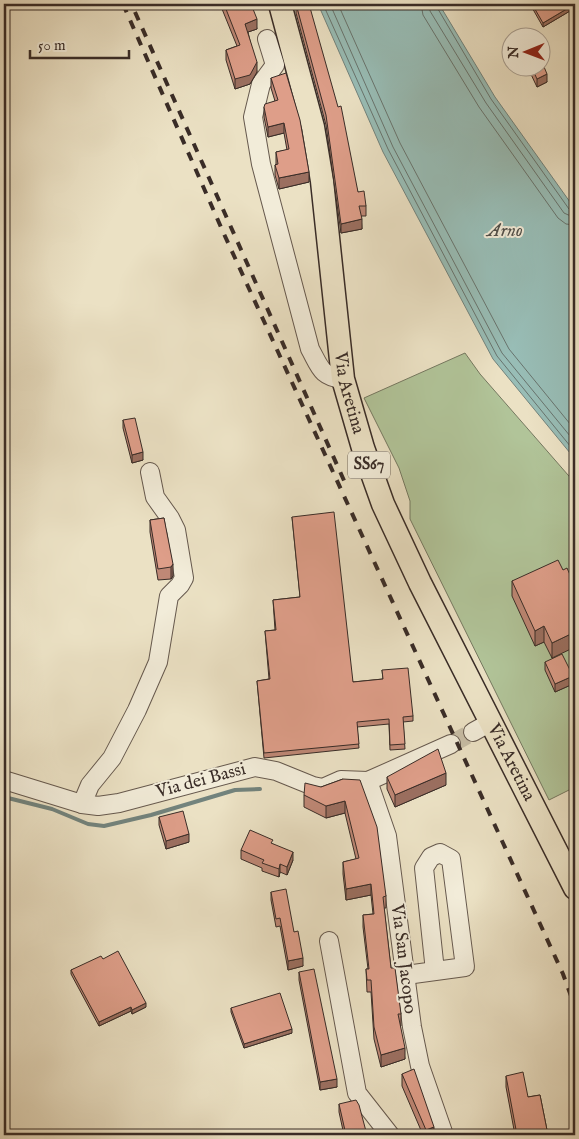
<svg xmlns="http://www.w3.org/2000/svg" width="579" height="1139" viewBox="0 0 579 1139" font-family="'IM FELL English',serif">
	<rect width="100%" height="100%" fill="#ebe1c4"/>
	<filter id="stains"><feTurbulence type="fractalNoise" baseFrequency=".004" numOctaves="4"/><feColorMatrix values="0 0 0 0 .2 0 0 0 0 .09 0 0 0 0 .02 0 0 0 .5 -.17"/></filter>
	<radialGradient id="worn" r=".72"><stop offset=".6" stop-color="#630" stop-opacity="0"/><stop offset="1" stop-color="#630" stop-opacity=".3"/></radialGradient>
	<polygon fill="#b1c499" stroke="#757860" points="465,353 480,374 575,483 575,787 549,800 410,519 410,501 399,468 364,398"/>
	<polygon fill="#98bdb6" stroke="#72837d" points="318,4 439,4 495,97 575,209 575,459 493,359 383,152"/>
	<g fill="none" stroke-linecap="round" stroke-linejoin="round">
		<g stroke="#68746e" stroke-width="1">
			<polyline points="323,4 388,149 497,356 575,452"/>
			<polyline points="330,4 393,147 502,353 575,442"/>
			<polyline points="338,4 400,143 509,349 575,430"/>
			<polyline points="421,4 423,15 479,107 558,218 566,224 575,225"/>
			<polyline points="429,4 430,11 486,103 564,213 575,218"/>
			<polyline points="435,4 491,99 569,209 575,211"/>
		</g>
		<polyline stroke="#72837d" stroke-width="4" points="4,797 52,809 88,824 104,826 151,815 235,790 260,789"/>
		<polyline stroke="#c7bda5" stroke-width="18" stroke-dasharray="18 9" stroke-linecap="butt" points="451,744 473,732"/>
		<g stroke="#66594e" stroke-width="20">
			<g id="minor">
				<path d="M267,39l8,26 -14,19 -8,33 8,47 49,185c10,18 11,28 33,30"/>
				<polyline points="473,732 491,722"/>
				<polyline points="4,780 82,804 98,806 119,803 255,767 276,771 313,786 323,788 341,780 368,781 451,744"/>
				<polyline points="368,781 387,836 412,1027 420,1066 444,1135"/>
				<polyline points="82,804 90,785 112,758 137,710 158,662 169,596 180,585 184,578 176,530 170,518 155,497 150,472"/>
				<polyline points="329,941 357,1093 390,1135"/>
				<polyline points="406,975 465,967 451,859 440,853 431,857 424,868 435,971"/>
			</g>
		</g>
		<g stroke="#392c27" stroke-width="25">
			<g id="major">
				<path id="s1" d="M280,4l33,123 9,54 21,198 20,69 20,56 37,79 155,305"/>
			</g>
		</g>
		<use href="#minor" stroke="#f2ecd9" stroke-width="18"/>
		<use href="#major" stroke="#ebe1c4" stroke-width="22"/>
		<g stroke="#392c27" stroke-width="4" stroke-dasharray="9 9" stroke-linecap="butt">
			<polyline points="123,4 224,234 563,974 575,1007"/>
			<polyline points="135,12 346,485"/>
		</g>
	</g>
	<g fill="#bf8876" stroke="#392c27">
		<polygon points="220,4 251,4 257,29 248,32 257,72 250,84 235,89 226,60 226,50 237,46"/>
		<polygon points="296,4 358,192 366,206 366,216 361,216 362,229 341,233 326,125 296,13"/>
		<polygon points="530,4 575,4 575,8 543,27"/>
		<polygon points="528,68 542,68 547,82 537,87"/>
		<polygon points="271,78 309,182 279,189 275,175 275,165 276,164 276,152 287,150 284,133 268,137 264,117 264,107 275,101 271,88"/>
		<polygon points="123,420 143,460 132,463 123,428"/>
		<polygon points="292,517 353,682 383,679 382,670 413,716 413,721 403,722 405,749 390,750 389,724 357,727 359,748 264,758 257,681 269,679 265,631 275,630 273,600 300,597"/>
		<polygon points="164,518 173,576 171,579 158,580 150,532 150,520"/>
		<polygon points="563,570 552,658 544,642 535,646 512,596 512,581"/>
		<polygon points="545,662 573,684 555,692 545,670"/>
		<polygon points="387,777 446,785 395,807 387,789"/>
		<polygon points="343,779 386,896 386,908 384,908 391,968 401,1014 401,1026 400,1026 405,1059 381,1067 374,1039 371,992 367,992 366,969 368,969 363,927 363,915 373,914 371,895 346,900 343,874 343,862 356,859 345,813 326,818 304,807 304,795 321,787"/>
		<polygon points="159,817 189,842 166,849 159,825"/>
		<polygon points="273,844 293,860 287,875 280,872 279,877 262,871 262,868 241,859 241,850"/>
		<polygon points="271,892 294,932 303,966 288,970 280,926 276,927 271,900"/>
		<polygon points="103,959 146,1007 132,1014 131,1011 99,1026 71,974 71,970"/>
		<polygon points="299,972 337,1087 320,1090 299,980"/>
		<polygon points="231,1008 292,1033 244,1048 231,1012"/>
		<polygon points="402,1074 434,1135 423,1135 402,1086"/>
		<polygon points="506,1076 528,1097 540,1095 548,1135 515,1135 506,1087"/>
		<polygon points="339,1104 367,1135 344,1135 339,1112"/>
	</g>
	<g fill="#9b6f60" stroke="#392c27">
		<polygon points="575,4 575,8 543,27 543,23"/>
		<polygon points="257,19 257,29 245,33 245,24"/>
		<polygon points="257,62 257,72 250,84 235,89 235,79"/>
		<polygon points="547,74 547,82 537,87 537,79"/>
		<polygon points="284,123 284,133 268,137 268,127"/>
		<polygon points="309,172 309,182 279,189 279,178"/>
		<polygon points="362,219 362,229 341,233 341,224"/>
		<polygon points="143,452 143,460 132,463 132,455"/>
		<polygon points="173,564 173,576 171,579 171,567"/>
		<polygon points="544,626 544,642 535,646 535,631"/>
		<polygon points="575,632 575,647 552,658 552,643"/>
		<polygon points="573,676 573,684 555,692 555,684"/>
		<polygon points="446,773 446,785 395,807 395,795"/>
		<polygon points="345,801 345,813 326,818 326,806"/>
		<polygon points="189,834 189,842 166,849 166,841"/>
		<polygon points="293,852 293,860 287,875 287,867"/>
		<polygon points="280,864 280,872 279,877 279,869"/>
		<polygon points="371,884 371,895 346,900 346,889"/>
		<polygon points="303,958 303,966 288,970 288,961"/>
		<polygon points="146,1003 146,1007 132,1014 132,1010"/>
		<polygon points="131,1007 131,1011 99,1026 99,1022"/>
		<polygon points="292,1029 292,1033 244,1048 244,1044"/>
		<polygon points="405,1048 405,1059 381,1067 381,1055"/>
		<polygon points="337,1079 337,1087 320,1090 320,1082"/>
		<polygon points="434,1127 434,1135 426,1135 426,1130"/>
	</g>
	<g fill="#de9e89" stroke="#392c27">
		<polygon points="224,4 251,4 257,19 245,24 257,62 250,75 235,79 226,50 240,45"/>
		<polygon points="296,4 309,4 338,107 341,106 358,192 364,191 366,206 359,206 362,219 341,224 326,115"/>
		<polygon points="532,4 575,4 543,23"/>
		<polygon points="542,62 547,74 537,79 532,68 542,68"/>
		<polygon points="286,73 300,120 309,172 279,178 275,165 278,164 276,152 289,149 284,123 268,127 264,107 265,104 278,100 271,78"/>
		<polygon points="135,418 143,452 132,455 123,420"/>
		<polygon points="334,512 353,682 383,679 382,670 408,668 413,716 403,717 405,744 390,745 389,719 357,722 359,744 264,753 257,681 270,679 265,631 276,630 273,600 300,597 292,517"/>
		<polygon points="164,518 173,564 171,567 158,569 150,520"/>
		<polygon points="558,560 563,570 567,568 575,586 575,632 552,643 544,626 535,631 512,581"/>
		<polygon points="562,654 573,676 555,684 545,662"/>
		<polygon points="438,749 446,773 395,795 387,777"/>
		<polygon points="343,779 360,780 377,827 386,896 383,897 391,968 395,968 401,1014 398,1014 405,1048 381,1055 374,1027 371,980 367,980 366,969 369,969 363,915 374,914 371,884 346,889 343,862 359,858 345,801 326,806 304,795 305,783 321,787"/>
		<polygon points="183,811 189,834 166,841 159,817"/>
		<polygon points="250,830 273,840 271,843 293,852 287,867 280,864 279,869 262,863 264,860 241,850"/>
		<polygon points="286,889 294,932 298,931 303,958 288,961 280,918 276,919 271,892"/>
		<polygon points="118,951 146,1003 132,1010 131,1007 99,1022 71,970 101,956 103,959"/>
		<polygon points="314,969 337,1079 320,1082 299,972"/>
		<polygon points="280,993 292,1029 244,1044 231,1008"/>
		<polygon points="414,1069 434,1127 426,1130 402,1074"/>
		<polygon points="523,1072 528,1097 540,1095 548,1135 517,1135 506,1076"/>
		<polygon points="356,1100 359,1105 367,1135 346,1135 339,1104"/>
	</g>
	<g text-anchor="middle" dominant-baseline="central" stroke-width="4" stroke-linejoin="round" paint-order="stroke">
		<rect fill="#f2ecd9" stroke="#70665c" stroke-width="1" x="348" y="451.5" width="42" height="27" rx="4"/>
		<g font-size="16" font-weight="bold" fill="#392c27">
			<text x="369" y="465">SS67</text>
		</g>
		<g font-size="18" fill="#392c27" stroke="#f2ecd9">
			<text stroke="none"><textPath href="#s1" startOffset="396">Via Aretina</textPath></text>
			<text stroke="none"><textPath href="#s1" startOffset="801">Via Aretina</textPath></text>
			<text transform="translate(201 781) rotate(-15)">Via dei Bassi</text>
			<text transform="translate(403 959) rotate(83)">Via San Jacopo</text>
		</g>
		<g font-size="19" font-style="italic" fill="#51504b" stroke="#f2ecd9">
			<text x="505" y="231">Arno</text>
		</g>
	</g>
	<rect width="579" height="1139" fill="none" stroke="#ebe1c4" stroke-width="20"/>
	<rect x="5" y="5" width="569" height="1129" fill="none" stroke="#392c27" stroke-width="2.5"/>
	<rect x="10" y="10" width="559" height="1119" fill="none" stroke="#392c27"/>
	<g transform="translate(526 52) rotate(269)"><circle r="24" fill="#f2ecd9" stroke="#a89f92"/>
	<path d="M0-4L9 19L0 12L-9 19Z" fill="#8f2418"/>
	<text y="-8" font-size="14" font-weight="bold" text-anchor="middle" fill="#392c27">N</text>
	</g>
	<path d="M30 50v8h99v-8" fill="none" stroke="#392c27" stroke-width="2.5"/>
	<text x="38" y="50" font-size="15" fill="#392c27" stroke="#f2ecd9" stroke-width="4" paint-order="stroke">50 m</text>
	<rect width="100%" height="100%" filter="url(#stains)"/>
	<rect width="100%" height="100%" fill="url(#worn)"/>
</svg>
